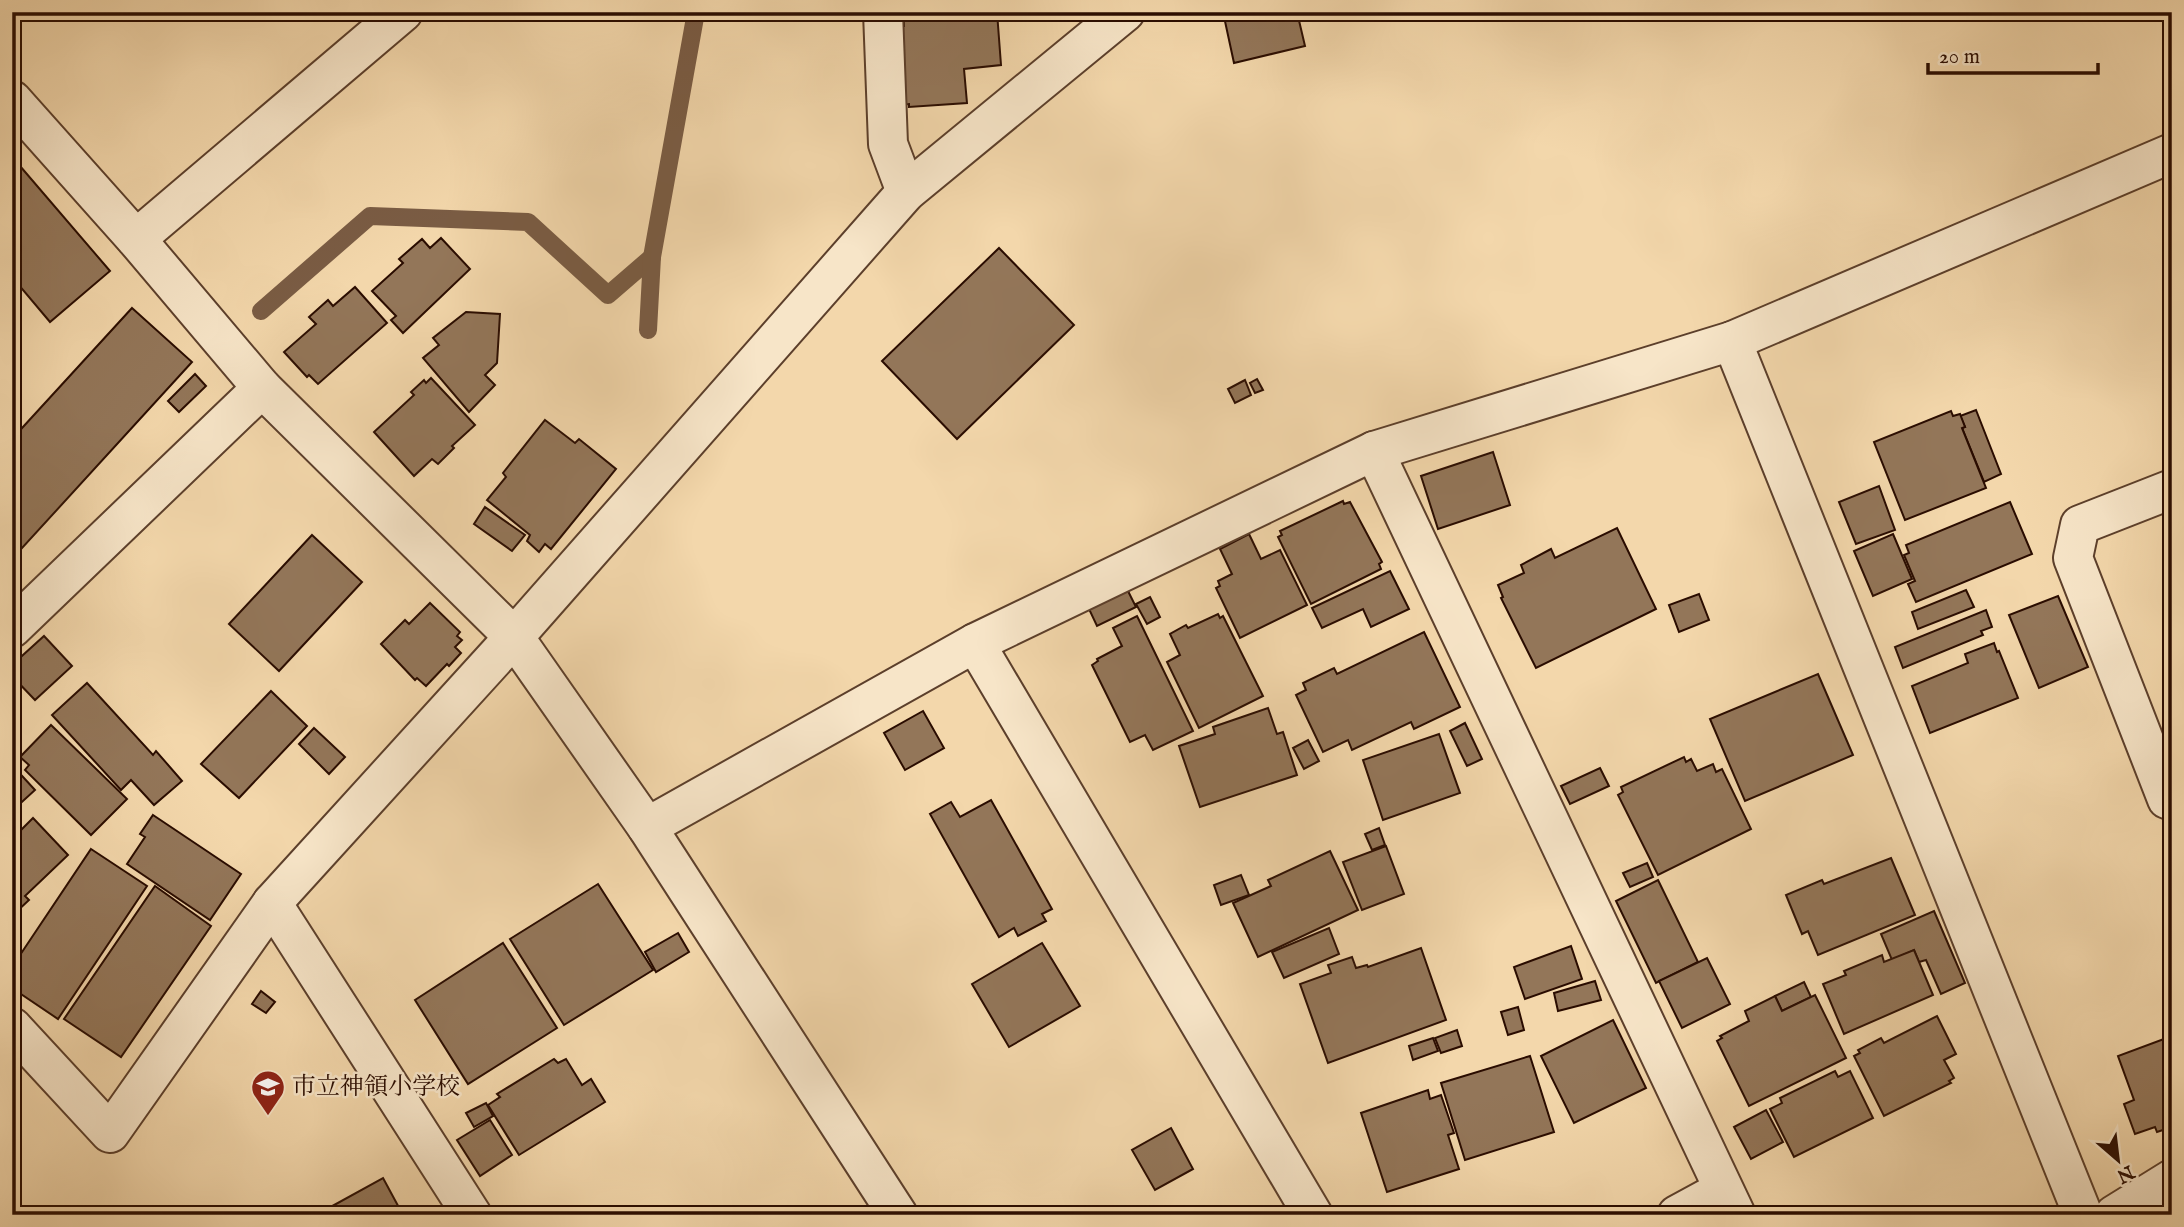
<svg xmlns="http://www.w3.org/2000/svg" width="2184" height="1227" viewBox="0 0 2184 1227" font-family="'IM FELL English','Noto Serif JP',serif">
	<rect width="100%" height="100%" fill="#f3d7ab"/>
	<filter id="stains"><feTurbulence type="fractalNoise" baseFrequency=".00286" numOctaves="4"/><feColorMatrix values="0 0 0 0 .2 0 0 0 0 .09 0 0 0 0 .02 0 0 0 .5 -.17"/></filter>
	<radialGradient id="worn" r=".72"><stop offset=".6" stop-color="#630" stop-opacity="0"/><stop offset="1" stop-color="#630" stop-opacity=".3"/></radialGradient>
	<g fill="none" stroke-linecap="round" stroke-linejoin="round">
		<g stroke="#7a5c44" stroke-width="18">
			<polyline points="261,311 370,216 528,222 608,295 652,257"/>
			<polyline points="648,330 652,257 696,12"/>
		</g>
	</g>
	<g fill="#937659" stroke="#2a0c00" stroke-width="2">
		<polygon points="903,12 997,12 1001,65 964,69 967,103 909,107 909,104 899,105 898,26 904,26"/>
		<polygon points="1223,12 1297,12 1305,46 1234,63"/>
		<polygon points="14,159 110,271 50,322 12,277"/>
		<polygon points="441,238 470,269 403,333 391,320 396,316 372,291 403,263 399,259 422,239 430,248"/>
		<polygon points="999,248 1074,325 957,439 882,361"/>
		<polygon points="355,287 387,323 318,384 309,375 307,377 284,352 316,324 309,317 328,300 333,306"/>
		<polygon points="132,308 192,362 12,559 12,439"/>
		<polygon points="466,312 500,314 497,363 485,375 495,385 469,412 423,358 439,345 433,338"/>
		<polygon points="195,374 206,386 179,412 168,401"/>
		<polygon points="431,378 475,425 452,446 454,448 438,464 432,459 414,476 374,432 414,395 411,392 424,380 426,383"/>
		<polygon points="1257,379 1263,390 1255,393 1250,383"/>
		<polygon points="1245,380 1251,395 1235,403 1228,389"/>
		<polygon points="1976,410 2001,474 1984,482 1962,428 1965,427 1960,416"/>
		<polygon points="1951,411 1953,416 1960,414 1965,427 1962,428 1986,488 1905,520 1874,442"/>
		<polygon points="545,420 575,443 579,439 616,469 551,549 545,544 539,552 527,541 530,535 487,500 506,477 503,473"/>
		<polygon points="1493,452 1510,505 1438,529 1421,476"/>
		<polygon points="1879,486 1895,530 1856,544 1839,502"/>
		<polygon points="1343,501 1344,504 1350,502 1382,562 1379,564 1381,569 1311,604 1278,537 1282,535 1280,531"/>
		<polygon points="2010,502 2032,554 1916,602 1908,584 1915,581 1904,555 1909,553 1906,545"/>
		<polygon points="485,507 525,535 512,551 474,524"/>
		<polygon points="1617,528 1656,609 1536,668 1501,598 1503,597 1498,585 1524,573 1521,565 1551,549 1555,558"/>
		<polygon points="1249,534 1261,559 1280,550 1307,605 1240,638 1216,588 1220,586 1218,581 1232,574 1220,549"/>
		<polygon points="1893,534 1912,579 1873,596 1854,551"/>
		<polygon points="312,535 362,582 279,671 229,624"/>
		<polygon points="1390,571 1409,609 1371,627 1363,609 1322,628 1312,608"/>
		<polygon points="1127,589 1136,607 1097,626 1089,609"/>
		<polygon points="1966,590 1974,607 1918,629 1912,612"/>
		<polygon points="1699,594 1709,620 1679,632 1669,605"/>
		<polygon points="2058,596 2088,667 2039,688 2009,615"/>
		<polygon points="1150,597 1160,617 1147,624 1136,604"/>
		<polygon points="430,603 460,632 457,636 462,640 455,647 461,653 449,666 447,664 426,686 417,678 415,680 381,644 405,620 409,624"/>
		<polygon points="1986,610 1992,627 1981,631 1983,635 1903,668 1895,647"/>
		<polygon points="1218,614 1220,618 1223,616 1263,696 1199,728 1167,662 1180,655 1170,634 1186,625 1188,628"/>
		<polygon points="1137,616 1193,731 1153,750 1145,735 1130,742 1092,665 1098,661 1097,659 1122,646 1113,628"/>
		<polygon points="1424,632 1460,707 1414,729 1411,722 1352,750 1348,740 1323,752 1296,695 1306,690 1303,683 1334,668 1337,674"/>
		<polygon points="44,636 72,666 35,700 12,676 12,665"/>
		<polygon points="1994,643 1997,652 1999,651 2018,698 1930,733 1912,686 1968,663 1965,654"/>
		<polygon points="1818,674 1853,755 1745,801 1710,719"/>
		<polygon points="87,683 153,755 156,751 182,781 154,805 131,780 121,790 52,715"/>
		<polygon points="271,691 307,726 239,798 201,764"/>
		<polygon points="1268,708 1277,734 1283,732 1297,775 1200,807 1179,746 1215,734 1213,727"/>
		<polygon points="923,711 944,748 905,770 884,733"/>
		<polygon points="1465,723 1482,759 1467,766 1450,731"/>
		<polygon points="51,725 127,799 91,835 25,770 29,765 20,757"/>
		<polygon points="314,728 345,757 329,774 299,744"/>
		<polygon points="1439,734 1460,793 1383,820 1363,760"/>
		<polygon points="1308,740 1319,761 1304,769 1293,748"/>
		<polygon points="1684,757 1686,762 1691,759 1697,771 1713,764 1716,772 1722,769 1751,829 1658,875 1618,795 1623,792 1621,787"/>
		<polygon points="12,765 35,790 12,811"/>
		<polygon points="1600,768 1609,786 1570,804 1561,786"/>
		<polygon points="991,800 1052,909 1042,914 1046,921 1018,936 1014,928 999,937 930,814 951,802 960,817"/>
		<polygon points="153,815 241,874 210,920 127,864 145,837 140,834"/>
		<polygon points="33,818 68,855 25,896 29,900 12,916 12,827 18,833"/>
		<polygon points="1379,828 1385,845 1372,850 1365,834"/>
		<polygon points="1386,846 1404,894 1362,910 1343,862"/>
		<polygon points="91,849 147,886 58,1019 12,988 12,967"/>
		<polygon points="1330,851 1358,910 1258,957 1233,903 1271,886 1268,880"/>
		<polygon points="1891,858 1915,915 1818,955 1808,931 1802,934 1786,895 1822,880 1824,884"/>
		<polygon points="1647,863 1653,877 1630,887 1623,873"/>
		<polygon points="1241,875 1249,895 1221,905 1214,885"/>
		<polygon points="1658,880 1698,962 1656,983 1616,901"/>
		<polygon points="598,884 653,970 564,1025 510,939"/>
		<polygon points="155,886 211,926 121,1057 64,1019"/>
		<polygon points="1934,911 1965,983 1941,994 1926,960 1919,962 1914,950 1892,960 1881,934"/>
		<polygon points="1329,928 1339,954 1284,978 1272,952"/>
		<polygon points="678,933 689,952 656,972 645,952"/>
		<polygon points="503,943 557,1028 468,1084 415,1000"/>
		<polygon points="1042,943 1080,1006 1009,1047 972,984"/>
		<polygon points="1571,946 1582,979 1525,999 1514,967"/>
		<polygon points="1421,948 1446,1020 1328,1063 1300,984 1331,973 1328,965 1352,957 1356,968 1367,965 1368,967"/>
		<polygon points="1914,950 1933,995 1844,1034 1823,984 1846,975 1844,971 1882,955 1884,962"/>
		<polygon points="1707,958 1730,1004 1682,1028 1659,981"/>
		<polygon points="1595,981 1601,1000 1558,1011 1554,993"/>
		<polygon points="1804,982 1811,997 1782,1011 1775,996"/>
		<polygon points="261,991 275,1002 266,1013 252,1004"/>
		<polygon points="1815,995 1846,1058 1749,1106 1717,1041 1722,1038 1720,1036 1749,1021 1745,1011 1775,996 1782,1011"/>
		<polygon points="1518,1007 1524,1030 1508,1035 1501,1012"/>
		<polygon points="1937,1016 1956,1054 1944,1060 1954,1078 1949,1081 1951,1083 1884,1116 1854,1056 1860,1053 1858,1050 1881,1038 1884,1043"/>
		<polygon points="1613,1020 1646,1088 1574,1123 1541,1056"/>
		<polygon points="1457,1030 1462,1046 1441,1053 1435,1038"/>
		<polygon points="2172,1036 2172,1127 2157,1132 2155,1127 2135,1134 2124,1104 2134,1100 2118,1056"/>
		<polygon points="1433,1038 1438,1051 1413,1060 1409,1046"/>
		<polygon points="1530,1056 1554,1132 1465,1160 1441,1083"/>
		<polygon points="554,1059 558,1063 566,1059 582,1085 591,1079 605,1102 519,1155 488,1105 500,1097 497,1094"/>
		<polygon points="1835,1071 1838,1077 1850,1071 1873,1118 1794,1157 1770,1109 1782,1103 1780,1098"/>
		<polygon points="1428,1090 1430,1099 1441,1095 1454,1133 1448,1135 1459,1169 1387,1192 1361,1113"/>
		<polygon points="486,1103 493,1116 474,1127 466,1113"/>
		<polygon points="1766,1110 1783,1142 1751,1159 1734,1127"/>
		<polygon points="490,1120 512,1155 480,1176 457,1140"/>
		<polygon points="1171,1128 1193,1169 1155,1190 1132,1150"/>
		<polygon points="383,1178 403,1215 316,1215"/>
		<polygon points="1227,1207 1232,1215 1213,1215"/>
	</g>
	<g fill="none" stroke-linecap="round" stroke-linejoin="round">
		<g stroke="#5c3f2b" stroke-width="42">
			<g id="minor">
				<polyline points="883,12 888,144 906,192"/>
				<polyline points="12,100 136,239 262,388 514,637 647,827 898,1215"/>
				<polyline points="136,239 403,12"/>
				<polyline points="1732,341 2172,153"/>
				<polyline points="1374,451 1736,1215"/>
				<polyline points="2172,489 2080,525 2073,558 2167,799 2172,801"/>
				<polyline points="12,628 262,388"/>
				<polyline points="975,643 1313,1215"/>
				<polyline points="647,827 975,643 1374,451 1732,341 2083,1215"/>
				<polyline points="272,903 472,1215"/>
				<polyline points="12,1027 110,1133 272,903 514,637 906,192 1125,12"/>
				<polyline points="1677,1215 1723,1190"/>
				<polyline points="2114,1215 2172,1179"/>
			</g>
		</g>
		<use href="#minor" stroke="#f7e5c8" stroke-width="38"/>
	</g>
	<defs>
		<g id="school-pin" transform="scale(1.75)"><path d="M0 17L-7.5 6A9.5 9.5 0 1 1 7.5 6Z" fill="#8f2418" stroke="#f7e5c8"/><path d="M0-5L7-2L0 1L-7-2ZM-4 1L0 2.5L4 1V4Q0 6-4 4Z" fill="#fff"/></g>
	</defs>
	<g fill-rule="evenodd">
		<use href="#school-pin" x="268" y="1087"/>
	</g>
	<g text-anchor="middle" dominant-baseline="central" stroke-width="5" stroke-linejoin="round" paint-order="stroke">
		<g font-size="24" fill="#2a0c00" stroke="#f7e5c8" text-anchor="start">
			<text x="292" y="1087">市立神領小学校</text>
		</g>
	</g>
	<rect width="2184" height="1227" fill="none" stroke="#f3d7ab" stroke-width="42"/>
	<rect x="14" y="14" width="2156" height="1199" fill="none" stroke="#2a0c00" stroke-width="3.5"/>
	<rect x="21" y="21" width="2142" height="1185" fill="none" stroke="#2a0c00" stroke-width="2"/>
	<g transform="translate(2118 1160) rotate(152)" stroke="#f7e5c8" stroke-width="5" paint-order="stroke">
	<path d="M0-5L12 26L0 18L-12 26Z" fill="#2a0c00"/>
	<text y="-10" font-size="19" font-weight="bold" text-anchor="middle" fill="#2a0c00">N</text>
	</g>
	<path d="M1928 63v10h170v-10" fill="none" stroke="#2a0c00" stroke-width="3.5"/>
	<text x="1939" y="63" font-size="21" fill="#2a0c00" stroke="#f7e5c8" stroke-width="5" paint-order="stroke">20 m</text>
	<rect width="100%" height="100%" filter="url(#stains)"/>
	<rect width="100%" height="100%" fill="url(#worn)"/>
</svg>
